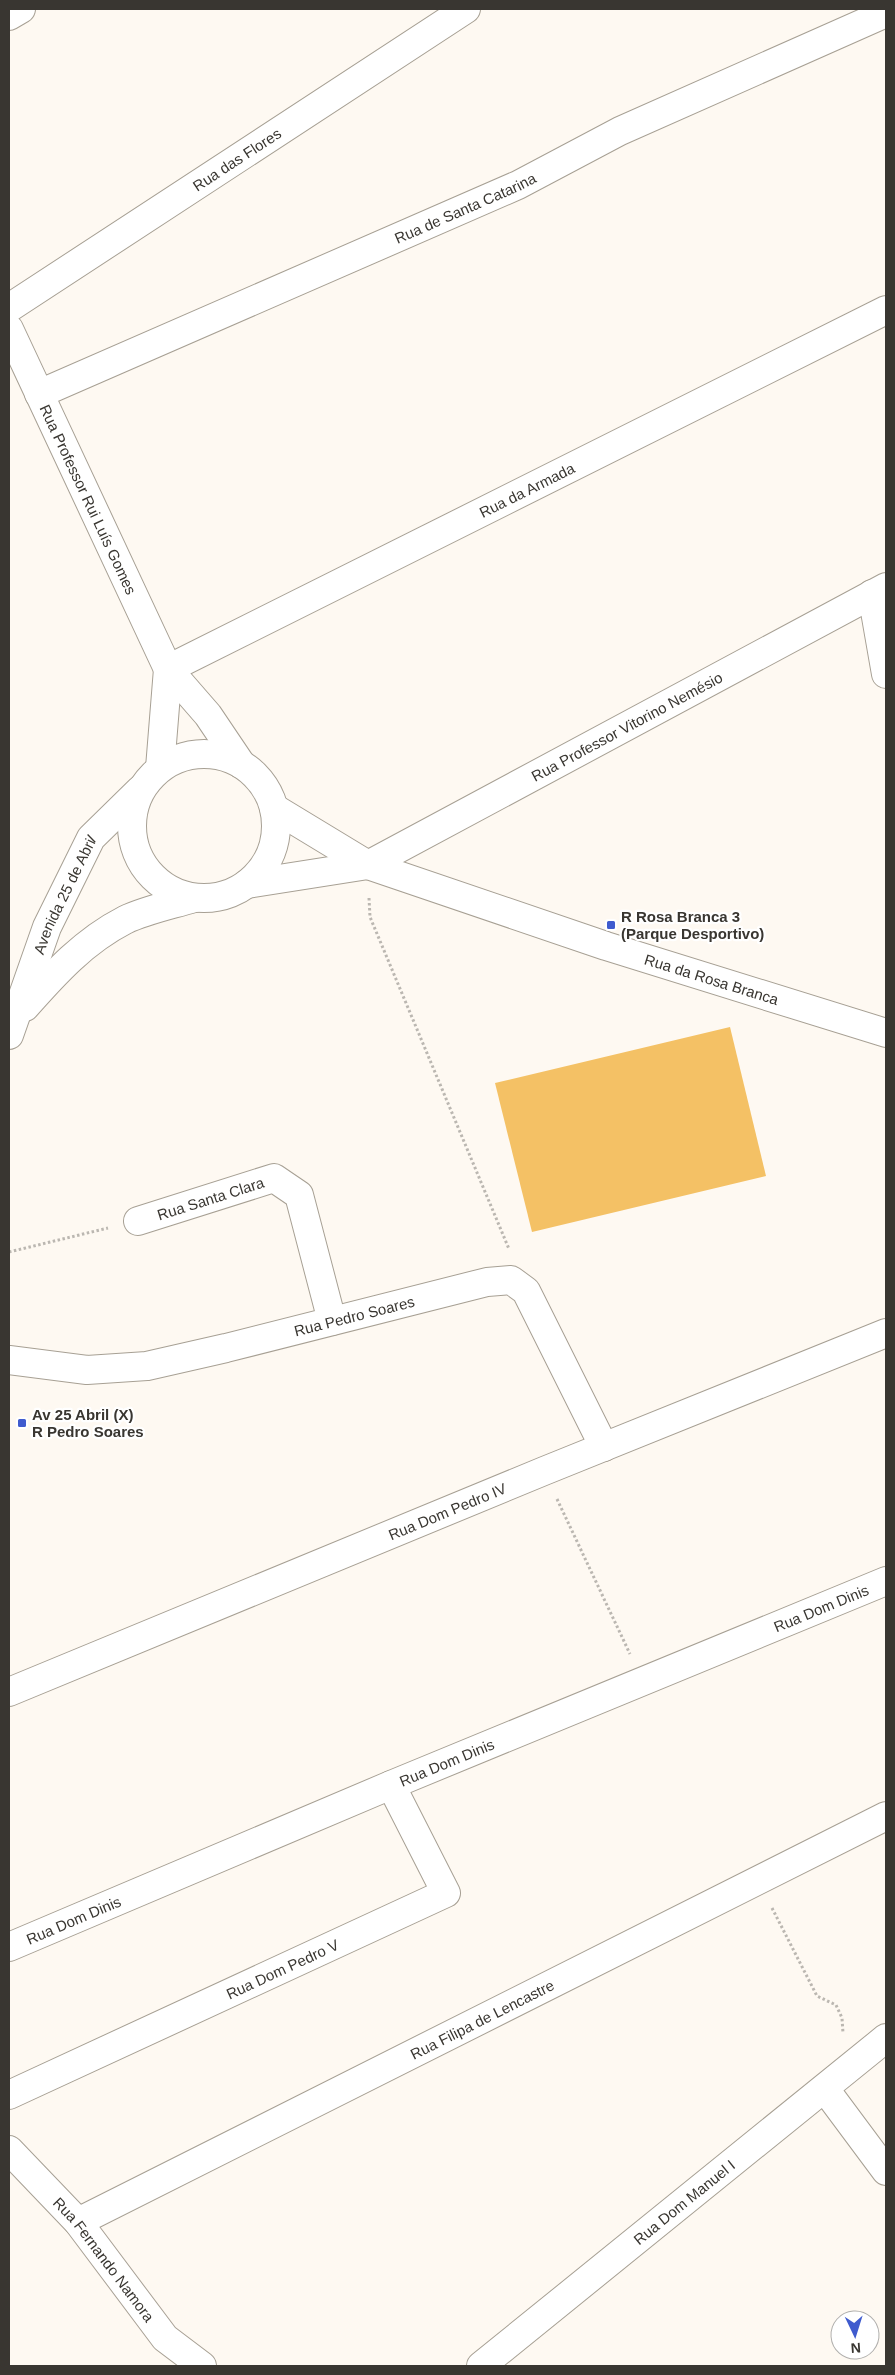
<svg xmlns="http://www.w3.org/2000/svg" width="895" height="2375" viewBox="0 0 895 2375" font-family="Helvetica,sans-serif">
	<rect width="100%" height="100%" fill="#fef9f2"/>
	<polygon fill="#f4c165" points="730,1027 766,1176 532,1232 495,1083"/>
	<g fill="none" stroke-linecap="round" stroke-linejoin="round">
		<g stroke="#a7a094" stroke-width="30">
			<g id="minor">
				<polyline points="9,16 21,9"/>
				<path id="s1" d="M9,308l457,-299"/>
				<path id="s2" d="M39,394l479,-209 102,-54 266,-118"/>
				<polyline points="872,594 886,674"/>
				<path id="s3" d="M168,669l718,-359"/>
				<path id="s4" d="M274,808l94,57 238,81 280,87"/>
				<path id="s5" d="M247,884l121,-19 518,-278"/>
				<path id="s6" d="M138,1221l136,-43 25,17 33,126"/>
				<path id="s7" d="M9,1360l78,10 60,-4 79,-18 261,-66 24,-2 15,11 78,156"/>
				<path id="s8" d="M9,1692l535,-221 342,-138"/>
				<path id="s9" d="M9,1947l382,-162 495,-204"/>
				<polyline points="825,2089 886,2171"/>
				<path id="s10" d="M9,2095l437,-202 -55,-108"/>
				<path id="s11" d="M9,2150l69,72 87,116 37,28"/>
				<path id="s12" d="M78,2222l808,-406"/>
				<path id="s13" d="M481,2366l405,-328"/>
			</g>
		</g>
		<g stroke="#a7a094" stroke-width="30">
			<g id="tertiary">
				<path id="s14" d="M9,329l159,340 40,46 33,49"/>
				<circle cx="204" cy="826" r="72"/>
				<polyline points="160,768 168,669"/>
				<path d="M25,1007c30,-34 59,-66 100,-87 21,-10 46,-15 69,-22"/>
				<path id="s15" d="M9,1035l38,-108 44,-89 49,-48"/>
			</g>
		</g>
		<g stroke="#bbb7b1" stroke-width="3" stroke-dasharray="2.5 2.5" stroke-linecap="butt">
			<polyline points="369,898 370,917 509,1249"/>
			<polyline points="9,1252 108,1228"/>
			<polyline points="557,1499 630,1654"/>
			<polyline points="772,1908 817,1996 836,2005 842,2018 843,2033"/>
		</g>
		<use href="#minor" stroke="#fff" stroke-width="28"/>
		<use href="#tertiary" stroke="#fff" stroke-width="28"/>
	</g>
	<g fill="#3f5bce" stroke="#fff" stroke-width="2">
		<rect x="606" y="920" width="10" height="10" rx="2.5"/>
		<rect x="17" y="1418" width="10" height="10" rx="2.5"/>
	</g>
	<g text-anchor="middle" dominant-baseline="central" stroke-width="4.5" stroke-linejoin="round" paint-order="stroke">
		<g font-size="15" fill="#393631" stroke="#fff">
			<text stroke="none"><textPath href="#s1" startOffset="272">Rua das Flores</textPath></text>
			<text stroke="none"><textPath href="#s2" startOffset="465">Rua de Santa Catarina</textPath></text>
			<text stroke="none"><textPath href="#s3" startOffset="401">Rua da Armada</textPath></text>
			<text stroke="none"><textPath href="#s14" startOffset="188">Rua Professor Rui Luís Gomes</textPath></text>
			<text stroke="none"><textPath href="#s5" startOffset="416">Rua Professor Vitorino Nemésio</textPath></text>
			<text stroke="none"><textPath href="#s15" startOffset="151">Avenida 25 de Abril</textPath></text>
			<text stroke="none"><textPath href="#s4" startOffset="472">Rua da Rosa Branca</textPath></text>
			<text stroke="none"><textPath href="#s6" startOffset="76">Rua Santa Clara</textPath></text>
			<text stroke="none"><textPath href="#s7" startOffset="352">Rua Pedro Soares</textPath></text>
			<text stroke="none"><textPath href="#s8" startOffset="474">Rua Dom Pedro IV</textPath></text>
			<text stroke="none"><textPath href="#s9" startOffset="880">Rua Dom Dinis</textPath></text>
			<text stroke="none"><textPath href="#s9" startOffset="475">Rua Dom Dinis</textPath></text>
			<text stroke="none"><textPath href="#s9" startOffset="70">Rua Dom Dinis</textPath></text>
			<text stroke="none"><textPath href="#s10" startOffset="301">Rua Dom Pedro V</textPath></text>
			<text stroke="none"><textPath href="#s12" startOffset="452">Rua Filipa de Lencastre</textPath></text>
			<text stroke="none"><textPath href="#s13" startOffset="261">Rua Dom Manuel I</textPath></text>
			<text stroke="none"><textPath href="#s11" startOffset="145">Rua Fernando Namora</textPath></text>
		</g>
		<g font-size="15" font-weight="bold" fill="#393631" stroke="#fff" text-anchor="start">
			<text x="621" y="916">R Rosa Branca 3<tspan x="621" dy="17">(Parque Desportivo)</tspan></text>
			<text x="32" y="1414">Av 25 Abril (X)<tspan x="32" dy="17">R Pedro Soares</tspan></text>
		</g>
	</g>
	<rect width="895" height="2375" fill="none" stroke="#393631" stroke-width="20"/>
	<g transform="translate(855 2335) rotate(176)"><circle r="24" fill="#ffffff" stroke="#b0afad"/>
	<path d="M0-4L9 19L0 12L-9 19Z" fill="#3f5bce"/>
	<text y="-8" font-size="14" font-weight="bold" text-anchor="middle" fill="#393631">N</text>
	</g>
</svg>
